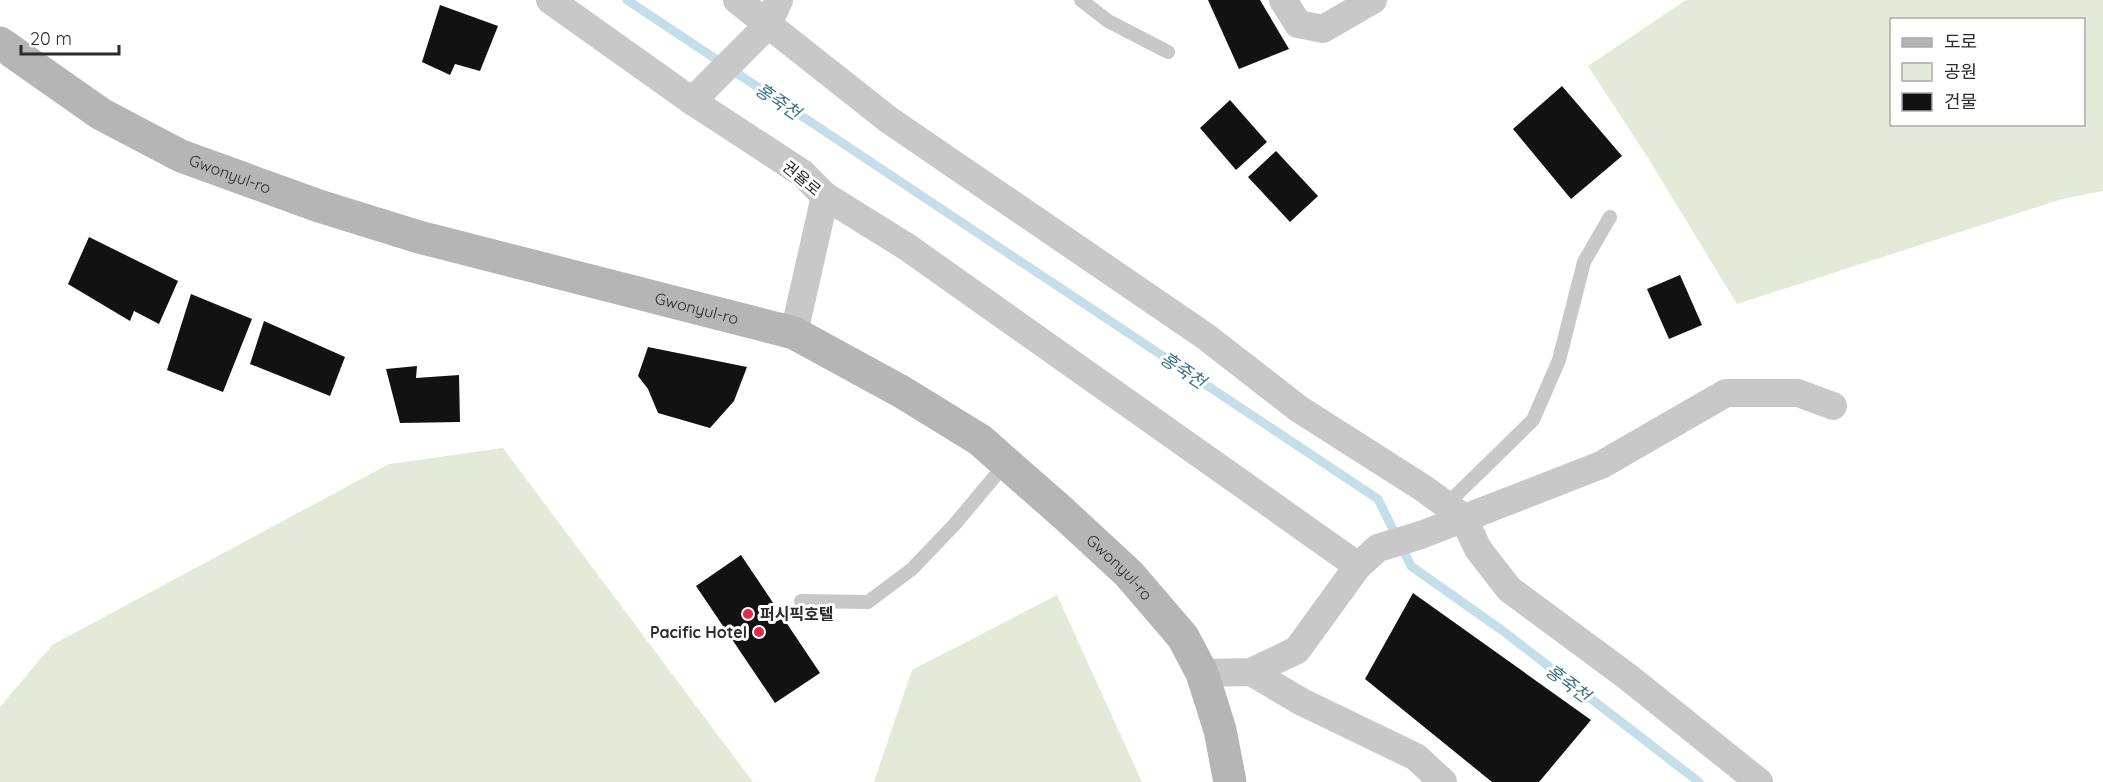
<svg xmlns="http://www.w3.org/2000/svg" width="2103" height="782" viewBox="0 0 2103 782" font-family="Quicksand,'Noto Sans KR',sans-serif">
	<rect width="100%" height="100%" fill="#fff"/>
	<g fill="#e3ead8" fill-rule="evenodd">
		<path d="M1686,0h417v191l-41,8 -325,105 -89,-146 -60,-92zM1892,20h192v104h-192z"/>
		<polygon points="503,448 753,782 0,782 0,707 52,645 389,464"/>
		<polygon points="1057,595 1142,782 874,782 912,670"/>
	</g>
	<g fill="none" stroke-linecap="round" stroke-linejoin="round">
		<polyline stroke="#c4dfea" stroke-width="9" points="627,0 1378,499 1411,566 1503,631 1699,782"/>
	</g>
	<g fill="#121212">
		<polygon points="1208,0 1260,0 1289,49 1239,69"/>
		<polygon points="440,5 498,26 480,71 455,64 450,75 422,62"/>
		<polygon points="1562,86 1622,156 1571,199 1513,129"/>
		<polygon points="1230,100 1267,142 1236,170 1200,128"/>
		<polygon points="1276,151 1318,196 1290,222 1248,177"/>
		<polygon points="89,237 178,281 159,324 134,311 130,321 68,284"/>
		<polygon points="1680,275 1702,325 1669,339 1647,289"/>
		<polygon points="191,294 252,319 223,392 167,370"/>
		<polygon points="264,321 345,357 330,396 250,364"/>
		<polygon points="648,347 747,367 734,401 710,428 658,413 648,389 638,376"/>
		<polygon points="417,366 416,378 459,375 460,422 400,423 386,369"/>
		<polygon points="741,555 820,673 775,703 696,586"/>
		<polygon points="1413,593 1591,720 1539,782 1492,782 1365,679"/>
	</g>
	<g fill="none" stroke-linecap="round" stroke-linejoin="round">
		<g stroke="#c8c8c8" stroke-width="14">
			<polyline points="1081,0 1108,21 1168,52"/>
			<polyline points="1445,506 1533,420 1559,360 1584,262 1610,217"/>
			<polyline points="801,601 868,602 912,569 955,524 1006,463"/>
		</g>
		<g stroke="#c8c8c8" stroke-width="28">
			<polyline points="550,0 692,101 802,173 825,196 794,333"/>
			<polyline points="737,0 889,120 1205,336 1299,409 1423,488 1463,517 1478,549 1509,589 1628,677 1759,782"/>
			<polyline points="1283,0 1298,24 1323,29 1373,0"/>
			<polyline points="692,101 768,25 779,0"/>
			<polyline points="825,196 907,247 1358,566"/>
			<polyline points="1251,672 1302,702 1416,757 1443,782"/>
			<polyline points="1202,673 1251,672 1297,650 1358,566 1378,548 1421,535 1601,465 1726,393 1798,393 1833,406"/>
		</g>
		<path stroke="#b5b5b5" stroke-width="33" id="s1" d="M0,43l101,71 80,42 138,50 100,31 375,96 108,59 78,48 83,73 66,61 54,63 19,36 18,57 10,52"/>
	</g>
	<g fill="#e52a49" stroke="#fff" stroke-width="2">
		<circle cx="748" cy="614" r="6"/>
		<circle cx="759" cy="632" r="6"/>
	</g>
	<g text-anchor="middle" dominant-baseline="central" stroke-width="6" stroke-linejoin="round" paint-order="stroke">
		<g font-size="16" fill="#2b2b2b" stroke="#fff">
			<text stroke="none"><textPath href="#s1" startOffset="266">Gwonyul-ro</textPath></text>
			<text transform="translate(802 178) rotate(40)">권율로</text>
			<text stroke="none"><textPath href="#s1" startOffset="752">Gwonyul-ro</textPath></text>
			<text stroke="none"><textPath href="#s1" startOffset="1256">Gwonyul-ro</textPath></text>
		</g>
		<g font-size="16" font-weight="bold" fill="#2b2b2b" stroke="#fff" text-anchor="start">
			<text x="760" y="614">퍼시픽호텔</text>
			<text x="747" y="632" text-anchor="end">Pacific Hotel</text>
		</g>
		<g font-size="18" font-style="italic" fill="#3a748d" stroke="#fff">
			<text transform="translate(778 101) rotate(34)">홍죽천</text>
			<text transform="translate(1183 370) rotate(34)">홍죽천</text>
			<text transform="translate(1568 683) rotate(37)">홍죽천</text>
		</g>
	</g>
	<rect x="1890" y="18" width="195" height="108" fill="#ffffff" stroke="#aaaaaa" stroke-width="1.5"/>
	<rect x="1902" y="38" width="30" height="9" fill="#b5b5b5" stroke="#aaaaaa" stroke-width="1.5"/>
	<text x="1944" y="48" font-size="18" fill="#2b2b2b">도로</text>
	<rect x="1902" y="63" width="30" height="18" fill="#e3ead8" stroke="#aaaaaa" stroke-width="1.5"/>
	<text x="1944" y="78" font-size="18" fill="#2b2b2b">공원</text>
	<rect x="1902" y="93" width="30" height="18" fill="#121212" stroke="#aaaaaa" stroke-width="1.5"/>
	<text x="1944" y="108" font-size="18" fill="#2b2b2b">건물</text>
	<path d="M21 45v9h98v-9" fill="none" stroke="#2b2b2b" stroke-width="3"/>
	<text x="30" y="45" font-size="18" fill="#2b2b2b" stroke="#ffffff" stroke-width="4.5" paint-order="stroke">20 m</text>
</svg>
